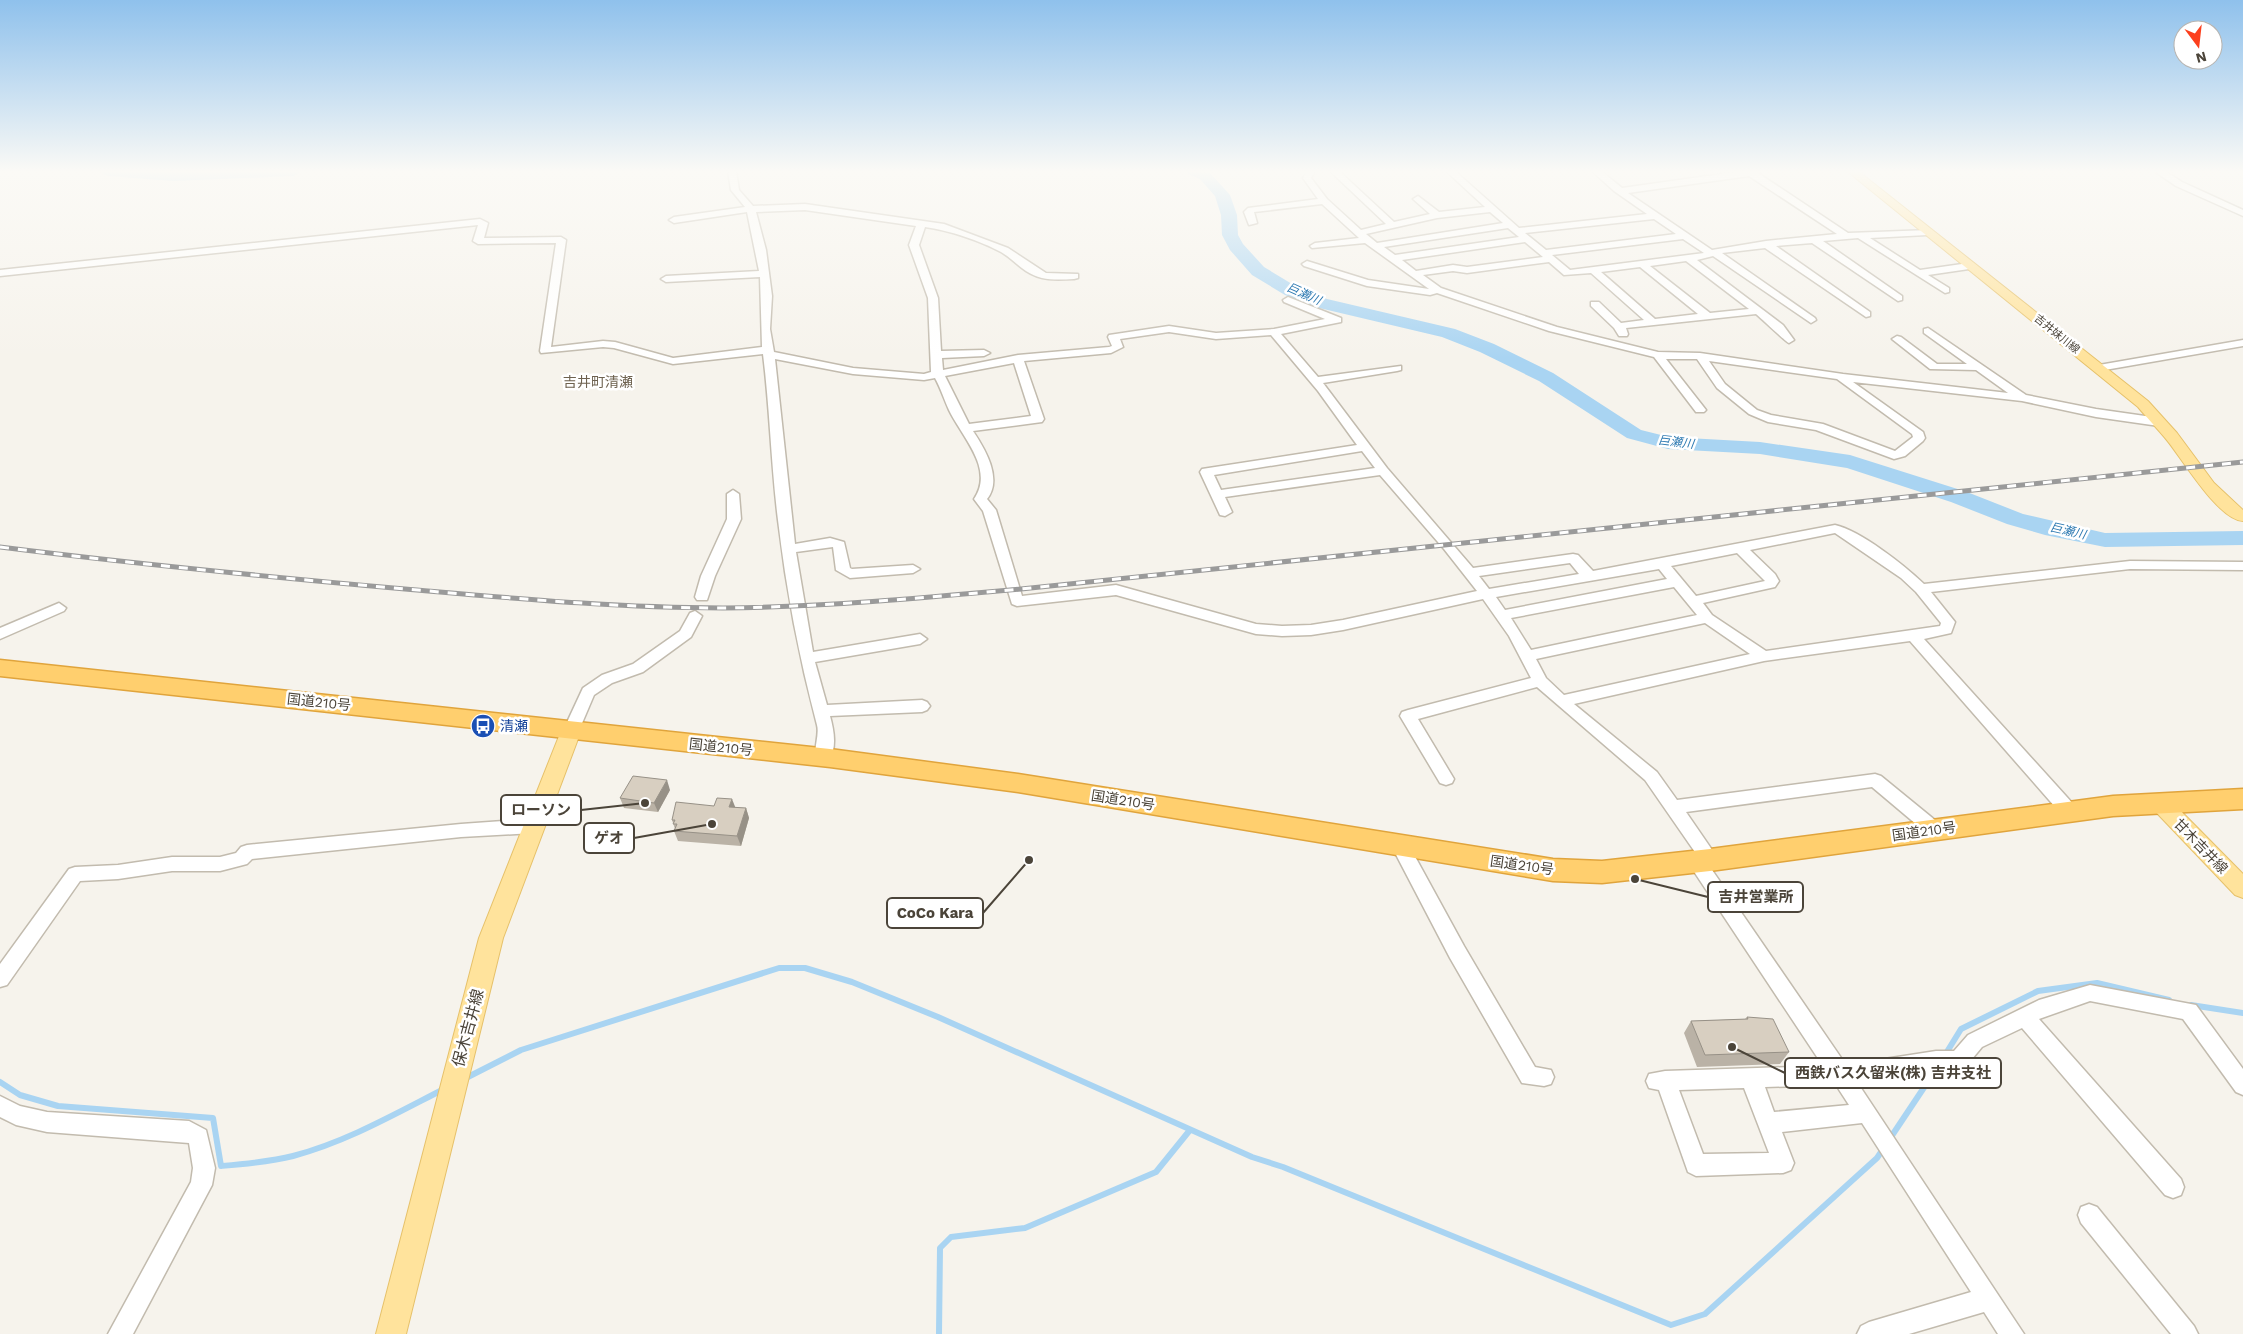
<svg xmlns="http://www.w3.org/2000/svg" width="2243" height="1334" viewBox="0 0 2243 1334" font-family="'Work Sans','Noto Sans JP',sans-serif">
	<rect width="100%" height="100%" fill="#f6f3ec"/>
	<g fill="none" stroke-linecap="round" stroke-linejoin="round">
		<polyline stroke="#a9d4f2" stroke-width="3" points="163,171 163,176"/>
		<g stroke="#a9d4f2" stroke-width="6">
			<polyline points="2191,1005 2243,1013"/>
			<polyline points="1945,1055 1961,1029 2038,991 2097,983 2169,1000"/>
			<polyline points="464,1079 521,1050 779,968 805,968 852,982 938,1017 1252,1157 1283,1167 1671,1325 1705,1314 1877,1158 1883,1149"/>
			<path d="M0,1082l20,13 38,11 155,12 8,48c24,-2 49,-4 72,-10 53,-14 102,-42 151,-67"/>
			<polyline points="1889,1140 1937,1068"/>
			<polyline points="939,1334 940,1248 951,1237 1025,1228 1156,1172 1190,1130"/>
		</g>
		<g fill="#a9d4f2" fill-rule="evenodd">
			<polygon points="101,171 302,171 294,176 173,181 108,176 103,174"/>
			<polygon points="1186,171 1210,173 1230,195 1237,215 1238,235 1243,244 1264,267 1297,287 1327,299 1455,329 1494,344 1553,373 1641,430 1669,437 1760,442 1850,455 1967,492 2023,514 2105,533 2243,531 2243,545 2105,547 2045,535 2007,524 1951,502 1847,468 1760,454 1668,449 1627,438 1539,381 1480,352 1442,337 1315,307 1285,295 1252,275 1230,250 1222,235 1221,215 1215,196 1200,179 1188,174"/>
		</g>
		<g stroke="#c2bbae" stroke-width="3">
			<g id="minor">
				<path d="M728,171h8l3,19 14,16 52,-2 139,20 64,24 38,25 32,1v4l-4,1c-18,1 -33,2 -48,-8 -9,-6 -16,-14 -25,-19 -20,-11 -53,-22 -76,-25l-6,18 19,53 3,53 43,-1 6,3 -6,3 -42,2 1,12 75,-15 91,-8 3,-1 -4,-9 1,-2 60,-9 47,7 58,-4 51,-10 -41,-17 -1,-2 5,-3 53,21v4l-60,12 37,43 83,-11v4l-4,1 -74,12 64,85 86,100 100,-14 5,1 15,16 242,-46c26,6 69,40 89,59l206,-23 113,1v8l-113,-1 -199,23 24,30 -4,11 -27,6 151,167 2,5 -2,5 -6,2 -6,-2 -153,-175 -146,20 -190,43 83,68 20,28 198,-26 6,2 60,49 3,5 -3,5 -6,2 -6,-2 -57,-48 -186,25 33,48 -3,5 -6,2 136,198 90,-14h18l14,-16 71,-35 51,-15 106,20 47,64v26l-7,-3 -53,-73 -93,-18 -51,18 142,160 3,8 -3,8 -8,3 -8,-3 -143,-167 -40,19 -15,18 -7,2 -103,15 167,252h-26l-14,-22 -75,22h-52l4,-8 8,-4 102,-30 -109,-169 -80,9 12,31 -3,7 -8,3 -87,3 -8,-4 -29,-82 -10,-2 -3,-7 3,-7 16,-3 158,-5 -132,-199 -3,-5 3,-5 6,-2 -52,-75 -108,-93 -119,32 36,60 -2,4 -6,2 -6,-2 -40,-67 2,-4 6,-2 123,-32 -22,-42 -26,-37 -140,31 -32,5 -29,1 -26,-2 -140,-39 -99,11 -5,-2 -29,-93 -9,-12c21,-30 -12,-62 -25,-89 -5,-11 -8,-21 -14,-32l-11,2 -71,-6 -78,-15 20,185 35,-6 14,4 6,26 2,1 61,-4 7,4 -7,4 -63,5 -14,-8 -3,-23 -37,5 17,100 107,-18 7,5 -7,5 -105,18 12,43 95,-5 5,2 3,4 -3,4 -5,2 -92,4c4,15 7,31 -1,45l-6,2 -6,-2c-5,-10 3,-25 0,-36 -18,-68 -31,-136 -39,-205 -7,-55 -8,-111 -15,-166l-90,10 -59,-16 -11,-1 -62,6 -1,-2 16,-108 -78,1 -5,-3 5,-16 -478,51v-6l480,-51 8,4 -4,15 77,-1 5,3 -15,107 52,-6 12,1 58,16 89,-11 -2,-70 -94,5 -5,-3 5,-3 93,-5 -12,-59 -73,11 -5,-3 5,-3 71,-10 -14,-17zM805,210l111,16 -7,19 19,53 3,74 -7,2 -71,-6 -79,-16 -4,-23 2,-33 -6,-46 -10,-38zM1169,332l47,7 55,-4 47,56 39,54 -155,24 -2,3 20,43 5,1 7,-4 -7,-15 155,-22 64,74 33,42 -134,29 -32,5 -29,1 -26,-2 -140,-39 -94,11 -26,-86 -9,-11c16,-20 -2,-50 -14,-68l69,-9 2,-3 -20,-58 87,-8 12,-6 -3,-8zM1014,363l17,53 -62,8 -24,-48zM1362,451l13,17 -154,22 -7,-15zM1835,533l66,45 15,14 25,31 -1,3 -174,25 -54,-36 -9,-12 72,-16 4,-6 -4,-7 -25,-24zM1737,553l28,28 -69,15 -25,-30zM1570,563l9,11 -90,15 -10,-13zM1659,569l8,10 -162,31 -9,-13zM1674,587l23,28 -166,35 -20,-32zM1705,623l45,31 -186,41 -18,-17 -10,-19zM1836,1085l13,20 -75,7 -9,-25zM1744,1088l25,65 -66,1 -24,-64z"/>
				<path d="M1307,171h8l-4,7 16,21 34,31 25,-6 -56,-53h9l55,51 36,-8 -17,-15 5,-3 21,16 46,-5 -39,-36h9l64,57 128,-14 -33,-23 -22,-20h9l21,17 121,-17h12l93,62 82,-3 2,2 -5,3 -57,3 50,32 49,-7 5,3 -5,3 -41,6 21,13v4l-4,1 -87,-55 -35,3 79,55v4l-4,1 -86,-58 -36,3 94,66v4l-4,1 -101,-69 -43,5 93,65 1,2 -5,3 -98,-67 -16,4 86,65 11,15 -5,3c-3,-1 -27,-24 -33,-29l-130,14 2,6 -1,2h-8l-5,-8 -23,-22v-4h8l22,21 23,-3 -53,-47 -27,2 -15,-13 -82,11 -14,-2 -30,4 18,13 116,39 101,25 42,1 143,21 165,19 -32,-23 -46,-1 -38,-30 5,-3 4,1 36,27h30l-43,-31v-4l4,-1 98,67 70,14 63,9 6,4 -6,4 -63,-9 -74,-16 -169,-19 70,50 2,6 -2,3 -18,15 -11,3 -78,-29 -48,-8 -19,-8 -32,-26 -20,-29h-31l40,51 -2,2h-8l-42,-55 -105,-26 -112,-38 -7,2 -63,-9 -63,-20 -2,-2 5,-3 61,19 61,9 -64,-46 -53,5 -2,-2 5,-3 44,-5 -37,-34 -68,8 3,11 -8,2 -5,-13 4,-4 70,-9 -15,-21zM1749,176l88,58 -71,7 -54,9 -84,-57zM1490,212l13,11 -126,20 -11,-9 71,-16zM1654,219l22,15 -130,16 -21,-17zM1508,228l11,9 -124,18 -11,-8zM1683,239l21,14 -134,17 -18,-15zM1525,242l18,15 -76,10 -14,-2 -37,6 -14,-11zM1686,261l63,48 -39,4 -60,-47zM1640,267l58,47 -43,5 -54,-47zM1709,361l128,18 75,55 1,3 -18,14 -72,-27 -52,-9 -14,-5 -32,-26z"/>
				<polygon points="2154,171 2165,171 2182,182 2243,210 2243,216 2176,186"/>
				<polygon points="2243,340 2243,346 2099,371 2093,368 2099,365"/>
				<polygon points="733,490 739,494 741,519 715,576 707,600 697,600 695,597 701,576 727,519 727,494"/>
				<polygon points="59,603 66,608 64,611 0,639 0,628"/>
				<polygon points="695,611 702,616 691,637 643,672 612,683 594,695 577,735 565,735 563,731 583,688 602,675 633,664 680,631 690,613"/>
				<polygon points="533,819 539,821 542,826 539,831 533,833 461,837 252,859 247,864 220,871 172,871 118,879 80,881 7,985 0,987 0,964 69,869 75,867 118,865 172,857 220,857 236,853 241,847 247,845 461,824"/>
				<polygon points="1400,838 1406,840 1464,946 1535,1067 1551,1070 1554,1077 1551,1084 1544,1086 1522,1083 1450,958 1391,845 1394,840"/>
				<polygon points="0,1096 20,1106 47,1112 189,1121 206,1130 215,1168 212,1185 133,1334 108,1334 191,1182 193,1168 189,1143 47,1132 16,1125 0,1117"/>
				<polygon points="2089,1204 2097,1207 2194,1326 2198,1334 2171,1334 2081,1223 2078,1215 2081,1207"/>
			</g>
		</g>
		<g stroke="#e6c16a" stroke-width="2">
			<g id="major">
				<path d="M1847,171h11l290,230 29,32 37,50 29,27v11c-25,-1 -61,-63 -77,-82 -9,-11 -19,-21 -28,-32z"/>
				<polygon points="571,724 578,726 581,731 503,938 406,1334 376,1334 479,938 561,731 564,726"/>
				<polygon points="2160,795 2167,797 2243,874 2243,898 2235,895 2153,809 2150,803 2153,797"/>
			</g>
		</g>
		<g stroke="#e0a43c" stroke-width="3">
			<polygon id="highway" points="0,660 830,749 1018,774 1553,859 1602,861 1710,849 2113,796 2243,789 2243,809 2113,816 1710,871 1602,883 1553,881 1018,792 830,767 0,676"/>
		</g>
		<use href="#minor" fill="#fff" fill-rule="evenodd"/>
		<use href="#major" fill="#ffe39c" fill-rule="evenodd"/>
		<use href="#highway" fill="#ffcf6e" fill-rule="evenodd"/>
		<g stroke="#9a9a9a" stroke-width="5">
			<path id="rail" d="M0,547c135,17 270,30 405,42 106,9 212,19 318,19 100,-1 199,-10 298,-19l1222,-127"/>
		</g>
		<use href="#rail" stroke="#fff" stroke-width="3" stroke-dasharray="9" stroke-linecap="butt"/>
	</g>
	<g fill="#bab2a6">
		<polygon points="670,790 658,812 624,808 620,798"/>
		<polygon points="714,806 746,808 749,818 741,846 678,841 674,831 675,829 672,820"/>
		<polygon points="1747,1017 1789,1052 1780,1064 1697,1067 1684,1033 1691,1021 1745,1019"/>
	</g>
	<g fill="#979187">
		<polygon points="667,780 670,790 658,812 654,803"/>
		<polygon points="732,799 736,809 729,807"/>
		<polygon points="746,808 749,818 741,846 737,836"/>
	</g>
	<g fill="#d8cfc1" stroke="#979187">
		<polygon points="633,776 667,780 654,803 620,798"/>
		<polygon points="717,798 732,799 729,807 746,808 737,836 674,831 677,824 673,824 675,820 672,820 676,802 714,806"/>
		<polygon points="1747,1017 1773,1019 1789,1052 1705,1055 1691,1021 1748,1019"/>
	</g>
	<linearGradient id="sky" x2="0" y2="1"><stop stop-color="#8fc1ec"/><stop offset="0.48" stop-color="#fbfaf6"/><stop offset="1" stop-color="#fbfaf6" stop-opacity="0"/></linearGradient>
	<rect width="2243" height="358" fill="url(#sky)"/>
	<defs>
		<g id="bus-disc" transform="scale(1.25)"><circle r="9.5" fill="#1a4fb4" stroke="#fff"/><path d="M-5-6H5V4H4V6H2V4H-2V6H-4V4H-5ZM-3.5-4V0h7V-4ZM-3.5 1.2v1.5H-2V1.2ZM2 1.2v1.5H3.5V1.2Z" fill="#fff"/></g>
	</defs>
	<g fill-rule="evenodd">
		<use href="#bus-disc" x="483" y="726"/>
	</g>
	<g text-anchor="middle" dominant-baseline="central" stroke-width="5" stroke-linejoin="round" paint-order="stroke">
		<g font-size="11" fill="#4b4439" stroke="#fff">
			<text transform="translate(2057 334) rotate(39)">吉井妹川線</text>
		</g>
		<g font-size="12" font-style="italic" fill="#2e7ab2" stroke="#fff">
			<text transform="translate(1304 294) rotate(24)">巨瀬川</text>
			<text transform="translate(1676 442) rotate(7)">巨瀬川</text>
			<text transform="translate(2068 531) rotate(13)">巨瀬川</text>
		</g>
		<g font-size="14" fill="#6e6250" stroke="#fff">
			<text x="598" y="382">吉井町清瀬</text>
		</g>
		<g font-size="14" fill="#4b4439" stroke="#fff">
			<text transform="translate(319 702) rotate(6)">国道210号</text>
			<text transform="translate(721 747) rotate(6)">国道210号</text>
			<text transform="translate(1123 800) rotate(9)">国道210号</text>
			<text transform="translate(1924 831) rotate(-8)">国道210号</text>
			<text transform="translate(2201 846) rotate(46)">甘木吉井線</text>
			<text transform="translate(1522 865) rotate(8)">国道210号</text>
		</g>
		<g font-size="14" fill="#164399" stroke="#fff" text-anchor="start">
			<text x="500" y="726">清瀬</text>
		</g>
		<g font-size="16" fill="#4b4439" stroke="#fff">
			<text transform="translate(468 1028) rotate(-75)">保木吉井線</text>
		</g>
	</g>
	<path fill="none" stroke="#4b4439" stroke-width="2" d="M645 803L581 810M712 824L634 838M1635 879L1708 897M1029 860L983 913M1732 1047L1785 1073"/>
	<g fill="#4b4439" stroke="#fff" stroke-width="2">
		<circle cx="645" cy="803" r="5"/>
		<circle cx="712" cy="824" r="5"/>
		<circle cx="1635" cy="879" r="5"/>
		<circle cx="1029" cy="860" r="5"/>
		<circle cx="1732" cy="1047" r="5"/>
	</g>
	<g fill="#fff" stroke="#4b4439" stroke-width="2">
		<rect x="501" y="795" width="80" height="30" rx="5"/>
		<rect x="584" y="823" width="50" height="30" rx="5"/>
		<rect x="1708" y="882" width="95" height="30" rx="5"/>
		<rect x="887" y="898" width="96" height="30" rx="5"/>
		<rect x="1785" y="1058" width="216" height="30" rx="5"/>
	</g>
	<g font-size="15" text-anchor="middle" font-weight="bold" fill="#4b4439">
		<text x="541" y="815">ローソン</text>
		<text x="609" y="843">ゲオ</text>
		<text x="1756" y="902">吉井営業所</text>
		<text x="935" y="918">CoCo Kara</text>
		<text x="1893" y="1078">西鉄バス久留米(株) 吉井支社</text>
	</g>
	<g transform="translate(2198 45) rotate(165)"><circle r="24" fill="#ffffff" stroke="#b7b4b0"/>
	<path d="M0-4L9 19L0 12L-9 19Z" fill="#fc3f1d"/>
	<text y="-8" font-size="14" font-weight="bold" text-anchor="middle" fill="#4b4439">N</text>
	</g>
</svg>
